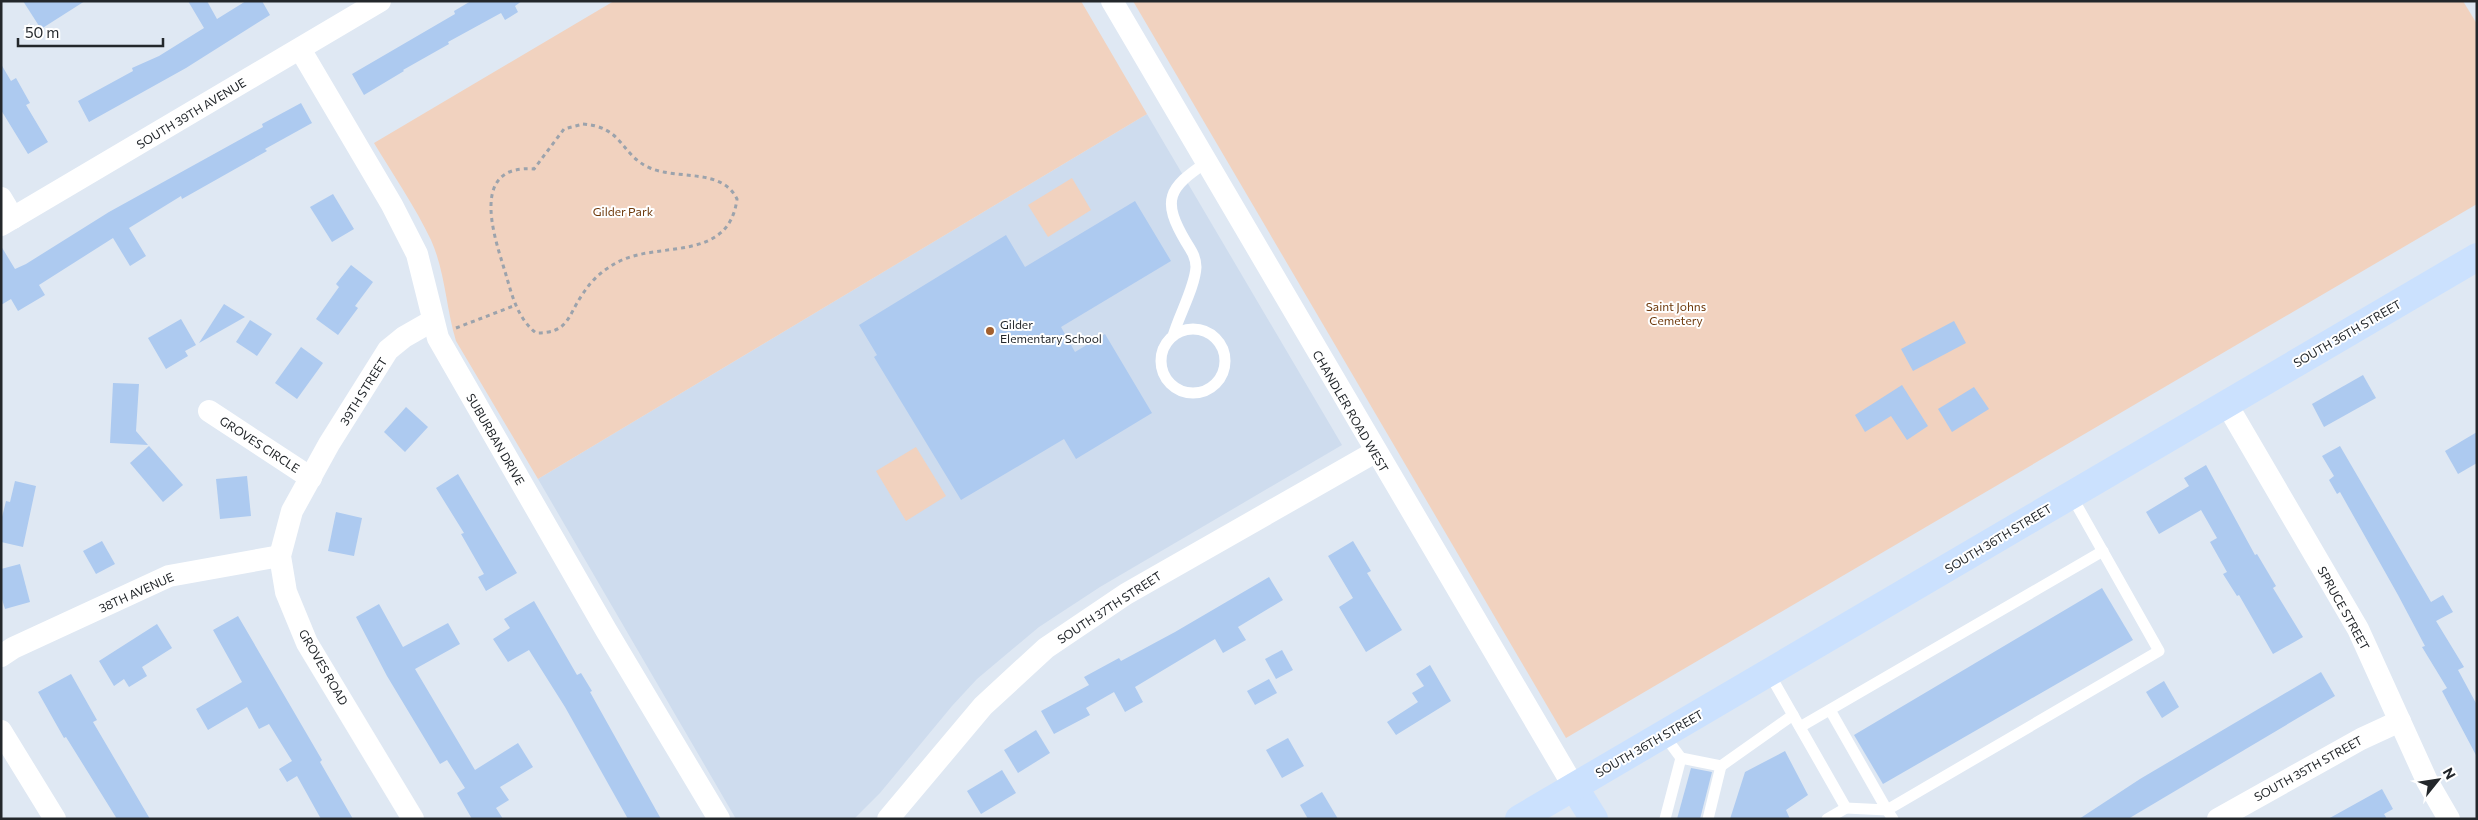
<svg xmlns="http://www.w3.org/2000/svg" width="2478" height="820" viewBox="0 0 2478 820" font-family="Commissioner,sans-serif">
	<rect width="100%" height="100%" fill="#dfe8f3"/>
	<polygon fill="#cedcee" points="1147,114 1342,445 1100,587 1039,627 977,679 952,706 880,793 854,819 736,819 538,479"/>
	<g fill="#f1d2bf">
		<path d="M614,1h467l66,113 -609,365 -82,-138c-10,-33 -11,-70 -25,-101 -15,-32 -39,-67 -57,-97z"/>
		<polygon points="1133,1 2463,1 2477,24 2477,204 1566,738"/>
		<polygon points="1072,178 1091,210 1048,237 1028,205"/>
		<polygon points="916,447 946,496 906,521 876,471"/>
	</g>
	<g fill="#adcaf0">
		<polygon points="23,1 85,1 41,29"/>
		<polygon points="188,1 207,1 217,19 246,1 262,1 270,15 186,68 89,122 78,101 133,71 132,68 159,56 204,28"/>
		<polygon points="471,1 522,1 515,6 518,12 505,20 501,13 448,42 449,44 403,70 404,71 364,95 352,74 455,14 454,11"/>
		<polygon points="1,64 11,81 16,78 30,103 26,105 48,142 28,154 1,110"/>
		<polygon points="301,103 312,123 265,149 267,151 182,199 181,196 129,228 146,256 130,266 113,238 39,285 45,295 18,311 11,299 1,305 1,246 15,269 26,264 109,212 263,127 262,124"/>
		<polygon points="333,194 354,229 332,242 310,207"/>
		<polygon points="1135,201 1171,261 1061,327 1075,352 1105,334 1152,413 1076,459 1064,439 961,500 874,357 877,355 859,325 1006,235 1025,267"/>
		<polygon points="351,265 373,282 355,306 358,308 338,335 316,319 339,287 336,284"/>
		<polygon points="224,304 245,317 199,343"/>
		<polygon points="181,319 196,345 185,351 188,356 166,369 148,338"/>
		<polygon points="250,320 272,334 257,356 236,342"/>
		<polygon points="1954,321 1966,343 1913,371 1901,349"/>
		<polygon points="301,347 323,363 297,399 275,383"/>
		<polygon points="2363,375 2376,398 2324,427 2312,404"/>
		<polygon points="113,383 139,384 136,431 148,445 110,443"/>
		<polygon points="1902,385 1928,426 1907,440 1891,416 1865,432 1855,415"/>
		<polygon points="1974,387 1989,409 1952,432 1938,409"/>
		<polygon points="406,407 428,427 405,452 384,432"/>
		<polygon points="2477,432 2477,463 2458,474 2445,451"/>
		<polygon points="149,446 183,485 163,502 130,463"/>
		<polygon points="2340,446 2431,602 2443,595 2453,612 2436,621 2464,667 2458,670 2477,705 2477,757 2442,691 2447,688 2422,647 2425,646 2398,595 2340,492 2337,494 2329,480 2334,476 2322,456"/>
		<polygon points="2206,465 2255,555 2257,554 2276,586 2273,588 2303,637 2273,654 2239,595 2237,596 2223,574 2227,572 2210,542 2217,538 2201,510 2159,534 2146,512 2189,486 2184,478"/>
		<polygon points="458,474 517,573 486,591 478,577 484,574 461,534 464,533 436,488"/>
		<polygon points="247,476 251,516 220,519 216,479"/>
		<polygon points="15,481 36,486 23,547 1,542 1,521 6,501 10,502"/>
		<polygon points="336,512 362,518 354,556 328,551"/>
		<polygon points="102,541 115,564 96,574 83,551"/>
		<polygon points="1353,541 1371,571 1367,573 1402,630 1366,652 1339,607 1353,598 1328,556"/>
		<polygon points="20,564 30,602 5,609 1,596 1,569"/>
		<polygon points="1269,577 1283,600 1238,627 1246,640 1223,653 1215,639 1135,687 1143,702 1125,712 1114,692 1086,708 1090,715 1054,734 1041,711 1089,685 1084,677 1119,658 1121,661 1175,632"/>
		<polygon points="2102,588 2133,640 1883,784 1854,735"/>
		<polygon points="534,601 577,675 581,673 592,691 590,692 661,819 628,819 565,707 529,650 508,662 493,639 510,628 504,619"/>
		<polygon points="379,604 403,647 448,623 460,644 415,669 475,770 518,743 533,767 500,787 509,800 496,808 503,819 472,819 457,793 465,788 447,760 440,764 387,676 356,617"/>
		<polygon points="238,616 322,760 320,762 353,819 321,819 297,776 287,782 279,769 292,761 269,724 259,729 247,707 208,730 196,709 242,682 213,630"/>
		<polygon points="157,624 172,648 142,667 147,676 129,687 124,679 114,686 99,661"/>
		<polygon points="1282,650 1293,670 1276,679 1265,659"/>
		<polygon points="1430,665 1451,701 1396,735 1387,722 1418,702 1412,693 1424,686 1416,674"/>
		<polygon points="2321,672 2335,696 2128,819 2079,819 2140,779"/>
		<polygon points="71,674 97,720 93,722 150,819 117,819 66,737 64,738 38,692"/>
		<polygon points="1269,679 1277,693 1255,705 1247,691"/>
		<polygon points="2164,681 2179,707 2162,718 2146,692"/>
		<polygon points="1036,730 1050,753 1018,773 1004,750"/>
		<polygon points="1288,738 1304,766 1282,778 1266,750"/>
		<polygon points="1785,751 1808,795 1786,810 1790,819 1730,819 1745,772"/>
		<polygon points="1691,768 1712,772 1700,819 1677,819"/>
		<polygon points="1002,770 1016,793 981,814 967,791"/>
		<polygon points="2382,789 2393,809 2384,814 2387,819 2328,819"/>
		<polygon points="1322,792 1338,819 1308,819 1300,805"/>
	</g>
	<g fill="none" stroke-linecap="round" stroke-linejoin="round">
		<g stroke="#9ca3ac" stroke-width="3" stroke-dasharray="4 4" stroke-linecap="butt">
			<path d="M583,124c41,3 37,31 67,44 28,12 72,0 87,31 -8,62 -74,43 -115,61 -17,8 -30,19 -40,35 -15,22 -13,38 -46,38 -21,-17 -25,-43 -33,-68 -11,-35 -31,-101 31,-96l30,-40z"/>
			<polyline points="456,328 516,305"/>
		</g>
		<g stroke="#fff" stroke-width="11">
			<circle cx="1193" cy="361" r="32"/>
			<path d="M1173,336c6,-21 22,-49 23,-69 0,-10 -5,-17 -10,-25 -25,-42 -18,-54 21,-80"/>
			<polyline points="1769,673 1846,808 1827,819"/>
			<polyline points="1830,710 1887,810"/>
			<polyline points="1800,727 2103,551"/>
			<polyline points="1664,735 1681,758 1665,819"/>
			<polyline points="1681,758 1721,766 1793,715"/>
			<polyline points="1846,808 1887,810"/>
			<polyline points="1708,819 1721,766"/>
			<polyline points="1893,819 1887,810 2159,651 2071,495"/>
		</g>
		<g stroke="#fff" stroke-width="22">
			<polyline points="1112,1 1574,787"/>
			<polyline points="300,49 392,205 417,254 438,338 606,630 719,819"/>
			<polyline points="1,198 13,218"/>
			<polyline points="1,225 380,1"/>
			<polyline points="2226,403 2358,629 2427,781 2449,819"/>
			<polyline points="209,411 311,478"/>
			<polyline points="1,656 13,648 169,576 280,556"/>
			<polyline points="1,731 55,819"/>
			<polyline points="413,819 307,643 286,592 280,556 292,511 329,444 388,350 404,337 432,321"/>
			<polyline points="888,819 983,706 1046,648 1126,594 1375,452"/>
			<polyline points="2218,819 2361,739 2400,721"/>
		</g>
		<g stroke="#cbe1fe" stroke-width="28">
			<polyline points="1574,787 1594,819"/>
			<polyline points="1519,819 2477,257"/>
		</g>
	</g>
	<circle fill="#a3602e" stroke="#fff" stroke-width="2" cx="990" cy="331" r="5"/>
	<g text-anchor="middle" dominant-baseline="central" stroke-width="4" stroke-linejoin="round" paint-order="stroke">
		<g font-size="12" fill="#23272b" stroke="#fff">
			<text transform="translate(191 113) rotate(-31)">SOUTH 39TH AVENUE</text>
			<text transform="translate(2347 333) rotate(-30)">SOUTH 36TH STREET</text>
			<text transform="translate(363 391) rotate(-58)">39TH STREET</text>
			<text transform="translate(1351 411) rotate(60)">CHANDLER ROAD WEST</text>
			<text transform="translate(496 439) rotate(60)">SUBURBAN DRIVE</text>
			<text transform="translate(260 444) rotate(33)">GROVES CIRCLE</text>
			<text transform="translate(1998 538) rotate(-31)">SOUTH 36TH STREET</text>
			<text transform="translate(136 592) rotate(-24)">38TH AVENUE</text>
			<text transform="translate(1109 607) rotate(-33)">SOUTH 37TH STREET</text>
			<text transform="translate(2344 608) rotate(61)">SPRUCE STREET</text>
			<text transform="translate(324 667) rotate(60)">GROVES ROAD</text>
			<text transform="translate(1649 743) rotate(-30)">SOUTH 36TH STREET</text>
			<text transform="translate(2308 768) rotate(-29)">SOUTH 35TH STREET</text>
		</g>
		<g font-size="12" fill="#6d380a" stroke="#fff">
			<text x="623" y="211">Gilder Park</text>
			<text x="1676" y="306">Saint Johns<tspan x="1676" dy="14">Cemetery</tspan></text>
		</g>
		<g font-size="12" fill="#23272b" stroke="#fff" text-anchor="start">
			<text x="1000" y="324">Gilder<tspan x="1000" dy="14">Elementary School</tspan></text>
		</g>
	</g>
	<rect width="2478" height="820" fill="none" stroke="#23272b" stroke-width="5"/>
	<g transform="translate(2438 780) rotate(60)" stroke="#ffffff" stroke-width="4" paint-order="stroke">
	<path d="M0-4L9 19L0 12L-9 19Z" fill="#23272b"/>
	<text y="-8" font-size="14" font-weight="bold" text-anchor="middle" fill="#23272b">N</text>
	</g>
	<path d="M18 38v8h145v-8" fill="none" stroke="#23272b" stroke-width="2.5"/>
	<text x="25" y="38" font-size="15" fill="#23272b" stroke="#ffffff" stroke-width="4" paint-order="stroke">50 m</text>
</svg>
